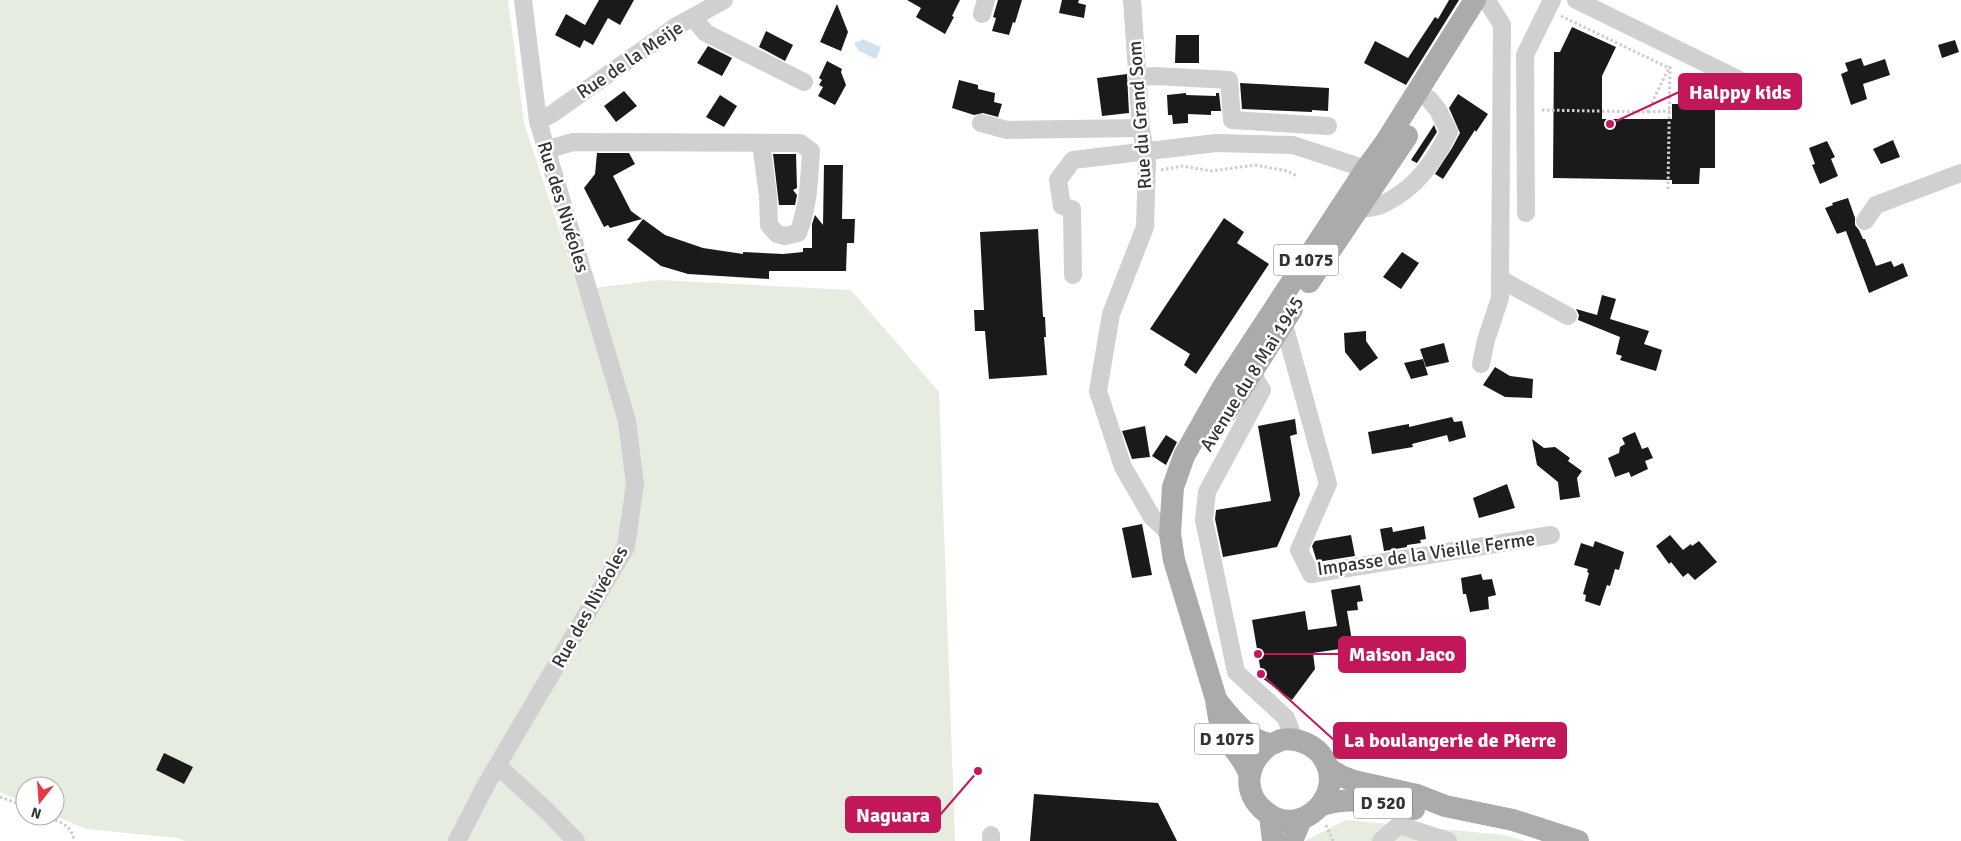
<svg xmlns="http://www.w3.org/2000/svg" width="1961" height="841" viewBox="0 0 1961 841" font-family="Signika,sans-serif">
	<rect width="100%" height="100%" fill="#fff"/>
	<g fill="#e6ecdf">
		<polygon points="0,0 508,0 524,123 579,290 658,280 851,290 939,392 955,841 185,841 178,838 86,829 55,816 55,786 25,786 25,803 0,792"/>
		<polygon points="1346,820 1505,835 1525,841 1305,841"/>
	</g>
	<polygon fill="#cfe2ee" points="862,39 881,47 876,59 857,50 858,48 855,46 855,42 861,41"/>
	<g fill="#1a1a1a">
		<polygon points="599,0 634,0 620,25 608,18 593,45 584,40 580,48 555,35 566,14 585,25"/>
		<polygon points="907,0 960,0 952,16 954,17 945,34 916,17 921,8"/>
		<polygon points="998,0 1022,0 1015,23 1013,22 1009,35 992,31 996,18 993,17"/>
		<polygon points="1062,0 1079,0 1078,3 1086,5 1084,18 1059,13"/>
		<polygon points="1449,0 1459,0 1406,85 1364,63 1375,41 1408,58 1435,17 1438,19"/>
		<polygon points="837,4 848,32 841,51 820,42"/>
		<polygon points="1572,27 1616,47 1602,76 1602,119 1672,119 1672,104 1715,104 1715,168 1700,168 1699,184 1672,184 1672,180 1553,178 1554,52 1560,52"/>
		<polygon points="766,31 793,45 785,61 759,47"/>
		<polygon points="1176,35 1199,35 1199,63 1175,63"/>
		<polygon points="1955,40 1959,52 1942,58 1938,45"/>
		<polygon points="708,46 732,58 722,76 697,63"/>
		<polygon points="1861,58 1864,66 1885,59 1890,75 1863,84 1867,99 1851,105 1841,74 1848,71 1845,63"/>
		<polygon points="827,61 842,69 841,72 846,85 835,105 818,96 823,87 819,85 822,80 819,78"/>
		<polygon points="1127,74 1129,113 1102,116 1097,78"/>
		<polygon points="959,80 978,85 978,89 995,93 994,102 1002,104 998,117 983,113 974,115 952,108"/>
		<polygon points="1240,83 1329,88 1328,111 1312,110 1312,112 1242,109"/>
		<polygon points="624,91 637,106 616,122 604,106"/>
		<polygon points="1186,93 1186,95 1216,96 1216,93 1219,93 1221,111 1211,111 1211,115 1188,114 1188,123 1173,124 1172,115 1168,115 1167,95"/>
		<polygon points="1458,94 1488,114 1476,132 1475,130 1443,179 1435,174 1452,148 1460,133 1449,108"/>
		<polygon points="720,95 737,106 724,127 706,117"/>
		<polygon points="1434,125 1437,132 1417,163 1411,160"/>
		<polygon points="1893,140 1900,157 1881,164 1873,149"/>
		<polygon points="1827,141 1835,157 1831,159 1838,176 1820,184 1812,165 1815,164 1809,148"/>
		<polygon points="597,153 629,153 635,164 613,176 631,211 642,219 610,228 608,225 604,227 584,188 595,174"/>
		<polygon points="773,154 796,154 797,188 793,190 797,195 795,205 779,205"/>
		<polygon points="824,165 843,165 842,219 855,219 854,243 847,243 846,271 769,271 769,279 688,274 661,266 627,240 643,219 665,235 703,248 743,254 743,252 783,254 803,252 803,248 812,248 812,224 815,215 823,225"/>
		<polygon points="1848,198 1855,218 1855,225 1859,230 1863,239 1865,239 1876,266 1891,261 1894,267 1903,263 1908,276 1869,293 1846,231 1837,234 1825,208 1833,205 1832,203"/>
		<polygon points="1224,218 1244,232 1237,243 1269,264 1196,374 1184,365 1190,354 1150,329"/>
		<polygon points="1038,229 1043,317 1045,317 1046,337 1044,337 1047,375 989,379 985,331 975,331 974,310 984,310 980,232"/>
		<polygon points="1402,252 1419,263 1401,289 1383,277"/>
		<polygon points="1602,295 1616,299 1610,319 1649,331 1644,344 1662,350 1656,371 1620,360 1622,356 1616,354 1620,337 1578,320 1579,315 1576,309 1597,315"/>
		<polygon points="1366,331 1366,341 1378,358 1360,371 1345,352 1344,333"/>
		<polygon points="1444,343 1449,362 1426,367 1420,349"/>
		<polygon points="1423,359 1428,375 1411,379 1404,363"/>
		<polygon points="1495,367 1510,376 1533,379 1532,398 1505,397 1483,385"/>
		<polygon points="1452,417 1454,422 1462,421 1466,437 1449,442 1447,435 1412,444 1413,447 1372,454 1368,432 1403,425 1409,424 1409,427"/>
		<polygon points="1295,419 1297,434 1290,436 1300,495 1277,547 1223,557 1215,519 1216,510 1271,501 1258,426"/>
		<polygon points="1145,426 1150,457 1132,459 1122,431"/>
		<polygon points="1635,432 1642,449 1648,447 1653,458 1645,461 1648,469 1631,477 1629,472 1615,477 1608,458 1619,453 1620,447 1625,444 1622,438"/>
		<polygon points="1166,435 1177,442 1166,465 1152,456"/>
		<polygon points="1532,439 1544,448 1555,447 1570,458 1568,461 1582,471 1577,478 1580,497 1560,500 1558,482 1537,465"/>
		<polygon points="1507,484 1515,508 1479,518 1473,498"/>
		<polygon points="1142,524 1152,575 1132,578 1122,528"/>
		<polygon points="1424,526 1426,539 1420,540 1421,543 1407,545 1407,547 1384,551 1380,529 1392,527 1393,532"/>
		<polygon points="1351,535 1355,556 1317,562 1312,546 1315,541"/>
		<polygon points="1670,535 1683,550 1691,544 1692,546 1699,541 1717,562 1695,580 1688,573 1683,577 1671,562 1669,564 1656,546"/>
		<polygon points="1595,541 1624,552 1619,570 1615,569 1610,586 1607,585 1600,606 1585,601 1586,595 1583,594 1589,573 1587,572 1588,569 1574,565 1581,543 1593,547"/>
		<polygon points="1481,574 1483,580 1492,579 1496,595 1488,597 1489,609 1470,612 1466,594 1463,594 1461,578"/>
		<polygon points="1360,585 1363,601 1357,602 1358,610 1347,611 1353,647 1313,653 1315,669 1292,700 1262,678 1252,620 1305,611 1308,630 1337,626 1331,590"/>
		<polygon points="164,753 193,767 184,784 156,770"/>
		<polygon points="1034,794 1158,803 1177,841 1030,841"/>
	</g>
	<g fill="none" stroke-linecap="round" stroke-linejoin="round">
		<g stroke="#cdcdcd" stroke-width="3" stroke-dasharray="2.5 2.5" stroke-linecap="butt">
			<polyline points="1561,16 1669,68"/>
			<polyline points="1542,110 1647,112 1670,66"/>
			<polyline points="1648,112 1670,111"/>
			<polyline points="1161,170 1182,166 1212,171 1255,165 1287,171 1297,176"/>
			<polyline points="1668,189 1670,67"/>
			<polyline points="0,797 25,806"/>
			<path d="M46,816c14,6 26,9 28,25"/>
			<polyline points="1326,825 1333,841"/>
		</g>
		<g stroke="#d0d0d0" stroke-width="18">
			<polyline points="1132,0 1141,128 1147,162 1145,227 1111,314 1098,391 1123,467 1152,517 1170,534"/>
			<polyline points="1576,0 1746,83"/>
			<polyline points="1489,4 1502,25 1500,279 1568,316"/>
			<polyline points="982,14 986,0"/>
			<polyline points="693,18 706,33 804,82"/>
			<polyline points="1138,77 1156,76 1229,80 1232,120 1328,126"/>
			<polyline points="538,121 552,114 675,27 724,0"/>
			<polyline points="981,123 1007,130 1141,128"/>
			<path d="M546,150l27,-8 227,1 11,8c-2,30 -2,53 -13,82l-13,3 -8,-2 -8,-9 -1,-29 -7,-53"/>
			<path d="M1360,208c9,1 17,-1 25,-5 31,-15 49,-41 64,-71l-11,-22 -9,-11"/>
			<polyline points="1526,213 1525,55 1552,0"/>
			<polyline points="1865,221 1876,205 1961,173"/>
			<polyline points="1073,275 1072,209 1062,206 1058,180 1073,160 1216,143 1293,145 1366,169 1375,175"/>
			<polyline points="1278,317 1283,321 1328,484 1299,550 1311,574 1551,535"/>
			<polyline points="1252,360 1256,381 1262,390 1207,492 1204,520 1236,672 1286,718 1294,739"/>
			<polyline points="1481,364 1486,340 1500,298 1500,279"/>
			<polyline points="498,766 547,811 576,841"/>
			<polyline points="457,841 487,783 626,547 635,484 627,421 538,121 523,0"/>
			<polyline points="991,841 991,835"/>
			<polyline points="1381,841 1399,825 1448,841"/>
		</g>
		<g stroke="#ababab" stroke-width="22">
			<polyline points="1309,282 1407,136"/>
			<polyline points="1227,411 1292,309"/>
			<path d="M1218,702c11,14 32,41 53,42 3,0 7,-3 10,-4 16,-3 35,5 43,19 22,36 -23,80 -57,54 -27,-20 -21,-51 4,-69"/>
			<polyline points="1329,769 1341,776 1354,781 1417,795 1445,806 1513,820 1578,841"/>
			<path d="M1249,773c-6,-15 -15,-23 -23,-36 -7,-12 -8,-25 -10,-38l-42,-139 -4,-26 3,-47 11,-31 39,-69 143,-218 19,-26 90,-143"/>
			<path d="M1322,805c29,-10 62,-1 92,4"/>
			<polyline points="1270,815 1273,841"/>
			<polyline points="1292,841 1301,819"/>
		</g>
	</g>
	<g text-anchor="middle" dominant-baseline="central" stroke-width="5" stroke-linejoin="round" paint-order="stroke">
		<g fill="#fff" stroke="#707070" stroke-width="1">
			<rect x="1273.5" y="244.5" width="65" height="31" rx="4"/>
			<rect x="1194.5" y="723.5" width="65" height="31" rx="4"/>
			<rect x="1354" y="787.5" width="58" height="31" rx="4"/>
		</g>
		<g font-size="18" font-weight="bold" fill="#333">
			<text x="1306" y="260">D 1075</text>
			<text x="1227" y="739">D 1075</text>
			<text x="1383" y="803">D 520</text>
		</g>
		<g font-size="19" fill="#333" stroke="#fff">
			<text transform="translate(630 60) rotate(-34)">Rue de la Meije</text>
			<text transform="translate(1140 115) rotate(-94)">Rue du Grand Som</text>
			<text transform="translate(563 207) rotate(73)">Rue des Nivéoles</text>
			<text transform="translate(1252 374) rotate(-58)">Avenue du 8 Mai 1945</text>
			<text transform="translate(1426 554) rotate(-8)">Impasse de la Vieille Ferme</text>
			<text transform="translate(590 607) rotate(-61)">Rue des Nivéoles</text>
		</g>
	</g>
	<path fill="none" stroke="#c2185b" stroke-width="2" d="M1610 124L1679 92M1258 654L1339 654M1261 674L1334 740M978 771L940 815"/>
	<g fill="#c2185b" stroke="#fff" stroke-width="2">
		<circle cx="1610" cy="124" r="5"/>
		<circle cx="1258" cy="654" r="5"/>
		<circle cx="1261" cy="674" r="5"/>
		<circle cx="978" cy="771" r="5"/>
	</g>
	<g fill="#c2185b" stroke="#c2185b" stroke-width="2">
		<rect x="1679" y="74" width="122" height="35" rx="5"/>
		<rect x="1339" y="637" width="126" height="35" rx="5"/>
		<rect x="1334" y="723" width="232" height="35" rx="5"/>
		<rect x="846" y="797" width="94" height="35" rx="5"/>
	</g>
	<g font-size="20" text-anchor="middle" font-weight="bold" fill="#fff">
		<text x="1740" y="99">Halppy kids</text>
		<text x="1402" y="661">Maison Jaco</text>
		<text x="1450" y="747">La boulangerie de Pierre</text>
		<text x="893" y="822">Naguara</text>
	</g>
	<g transform="translate(40 801) rotate(197)"><circle r="24" fill="#ffffff" stroke="#adadad"/>
	<path d="M0-4L9 19L0 12L-9 19Z" fill="#e63946"/>
	<text y="-8" font-size="14" font-weight="bold" text-anchor="middle" fill="#333333">N</text>
	</g>
</svg>
